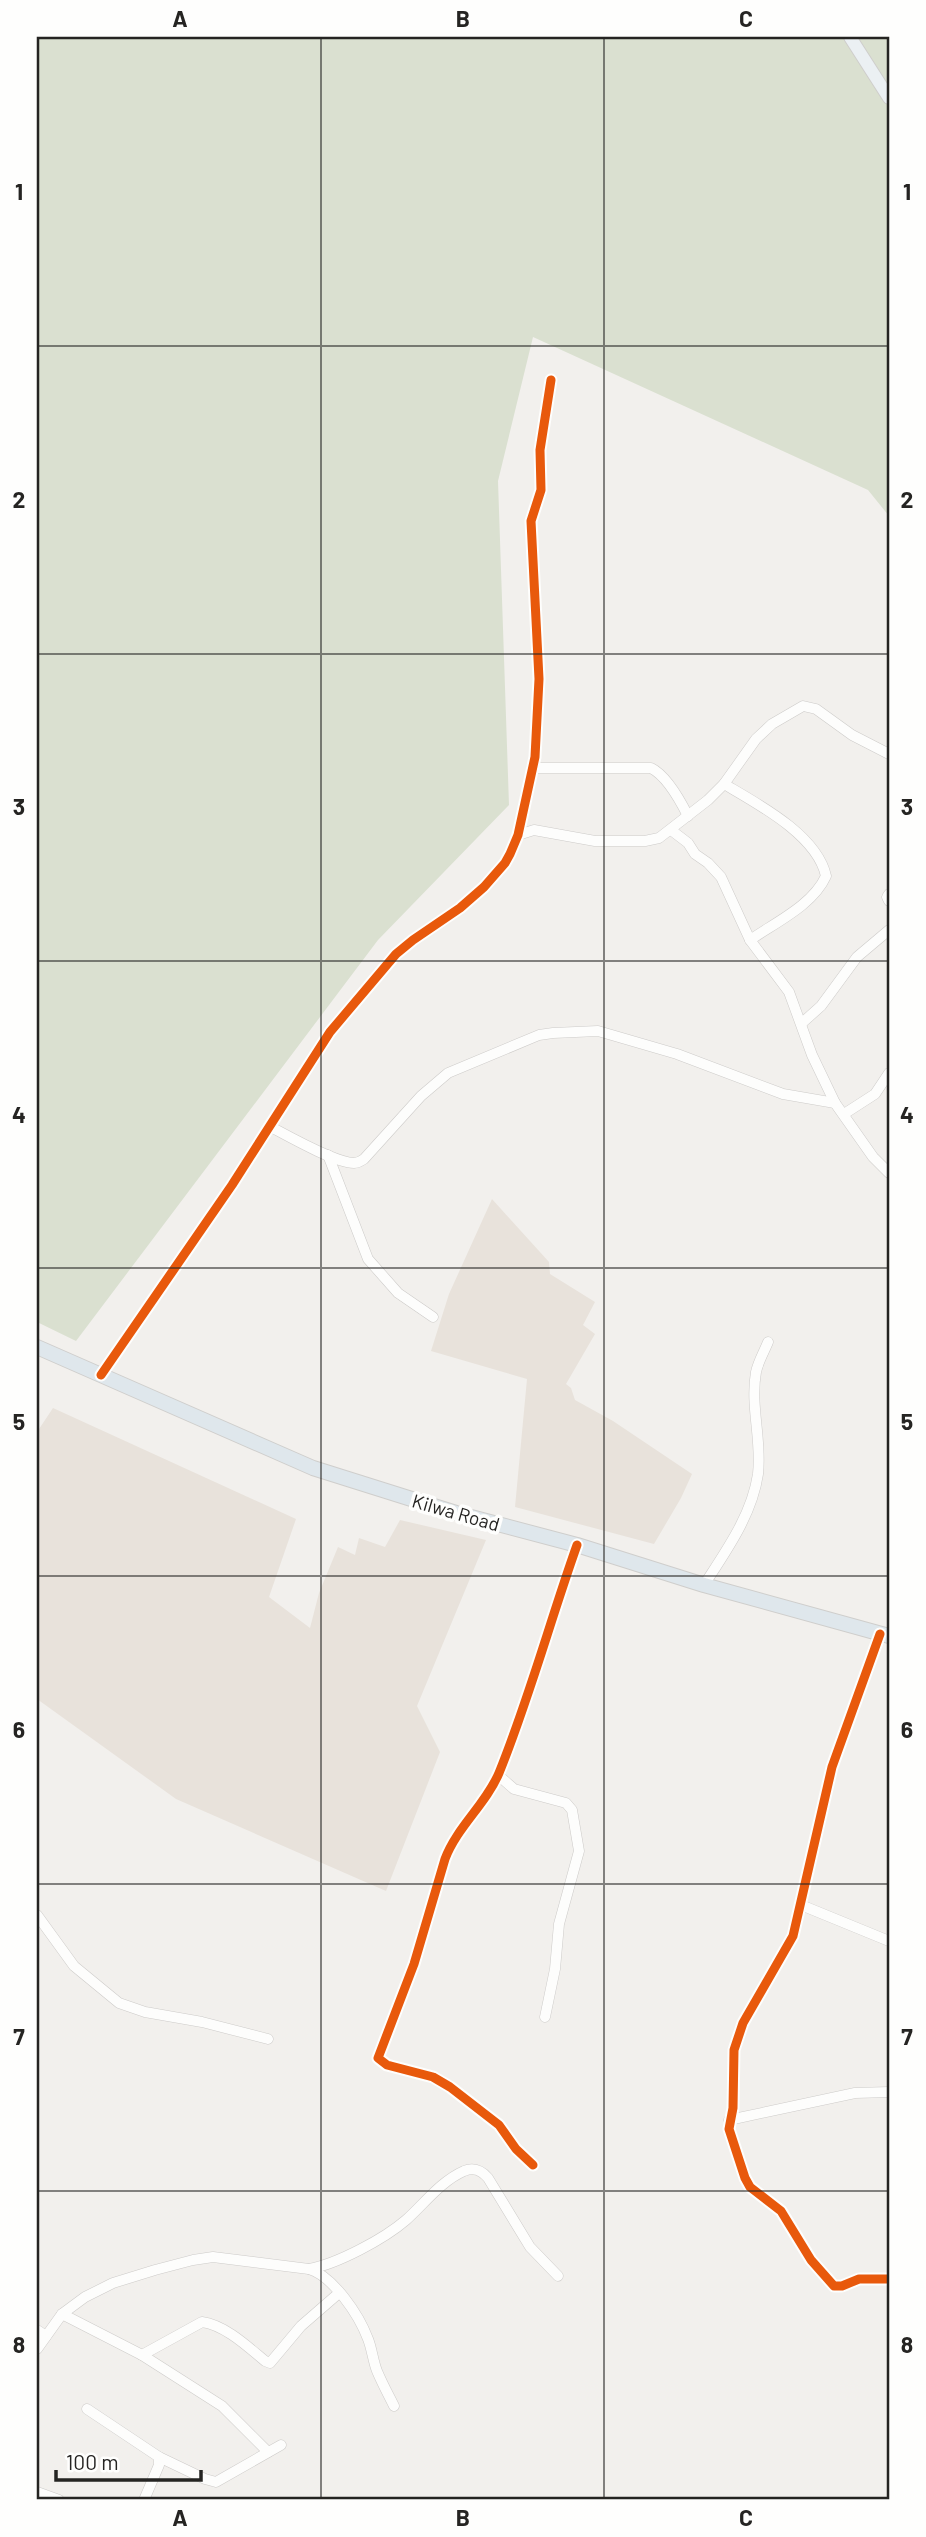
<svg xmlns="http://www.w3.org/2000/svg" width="926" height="2537" viewBox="0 0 926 2537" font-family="Barlow,sans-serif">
	<rect width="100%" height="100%" fill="#f2f0ed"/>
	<g fill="#e8e2db">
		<polygon points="492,1199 549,1262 550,1274 595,1302 583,1325 595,1334 566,1384 571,1388 575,1400 613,1421 692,1474 681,1498 654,1544 515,1507 527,1379 431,1351 449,1294"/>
		<polygon points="53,1408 296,1519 269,1597 310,1628 319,1593 338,1547 355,1555 359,1538 385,1547 400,1520 486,1540 417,1706 440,1752 386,1891 176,1799 37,1699 37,1432"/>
	</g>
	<polygon fill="#dae0d0" points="37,37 889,37 889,516 868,490 533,337 498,481 509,805 378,940 76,1341 37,1322"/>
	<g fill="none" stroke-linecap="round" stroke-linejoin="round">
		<g stroke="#cdcbc9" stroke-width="11">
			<g id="minor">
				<path d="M532,768h119c16,8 29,32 37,48"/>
				<path d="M724,784c34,20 93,51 102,92 -13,29 -50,46 -76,64"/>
				<polyline points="671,830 688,843 695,854 708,863 721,877 750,940 789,992 812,1055 835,1103 873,1157 889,1173"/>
				<polyline points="518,835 534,830 595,841 645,841 659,838 708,800 724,784 756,739 772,724 803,706 816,709 852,735 889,754"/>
				<polyline points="889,894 887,897 889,901"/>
				<polyline points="802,1023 821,1006 857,957 889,930"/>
				<polyline points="844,1114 875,1094 889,1073"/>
				<path d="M269,1126c19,10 66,37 85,37 4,0 7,-2 10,-4l57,-63 27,-23 91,-38 14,-2 45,-2 79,23 106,40 52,9"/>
				<polyline points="328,1155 368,1259 398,1293 433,1317"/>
				<polyline points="101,1375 232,1185 330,1032 396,954 413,940 460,908 484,887 505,863 510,854 518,835 535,757 539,679 531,521 541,490 540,450 551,380"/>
				<path d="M704,1585c22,-34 48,-70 54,-111 4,-34 -8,-68 -2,-102 2,-10 8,-20 12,-30"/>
				<polyline points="880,1634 832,1767 793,1936 743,2023 734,2050 733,2108 729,2129 745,2178 750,2187 781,2211 811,2260 834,2286 842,2286 859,2279 889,2279"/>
				<polyline points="498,1775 514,1789 566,1803 572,1810 579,1851 559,1924 555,1969 545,2017"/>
				<polyline points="801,1905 889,1941"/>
				<polyline points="37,1915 74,1966 119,2003 145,2012 202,2022 268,2039"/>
				<polyline points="729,2120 855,2093 889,2092"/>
				<path d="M533,2165l-17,-16 -17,-24 -49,-38 -17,-10 -46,-12 -9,-7 36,-94 31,-105c12,-32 41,-55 54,-86 30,-74 51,-152 78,-228"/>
				<path d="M309,2269c28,-5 75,-30 97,-49 18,-16 35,-39 58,-49 10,-4 17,-1 24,7l42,69 28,29"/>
				<polyline points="62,2314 142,2355 222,2406 268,2452"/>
				<polyline points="37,2330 46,2336"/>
				<path d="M37,2349l25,-35 23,-17 28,-14 42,-13 38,-10 20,-3 96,12c24,7 50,46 59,70 4,10 5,22 9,32 5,12 11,23 17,35"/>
				<path d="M142,2355l60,-33c23,3 46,25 63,39l5,2 31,-37 38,-33"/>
				<polyline points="87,2409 159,2457 159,2465 144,2500"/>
				<polyline points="159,2457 205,2479 216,2482 281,2445"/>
				<polyline points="37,2492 59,2500"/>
			</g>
		</g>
		<g stroke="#cfcecc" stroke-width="14">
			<polyline id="major" points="850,37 889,98"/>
		</g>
		<g stroke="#cfcecc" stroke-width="16">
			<polyline id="highway" points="37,1347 313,1468 456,1513 577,1545 704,1585 889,1636"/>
		</g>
		<use href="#minor" stroke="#fdfdfc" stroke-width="10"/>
		<use href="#major" stroke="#ebf0f3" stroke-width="12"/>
		<use href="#highway" stroke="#dfe7ec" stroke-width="14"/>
		<g stroke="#fefefd" stroke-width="13">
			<g id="cycleway">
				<polyline points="101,1375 232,1185 330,1032 396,954 413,940 460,908 484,887 505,863 510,854 518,835 535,757 539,679 531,521 541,490 540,450 551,380"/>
				<polyline points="880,1634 832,1767 793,1936 743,2023 734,2050 733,2108 729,2129 745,2178 750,2187 781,2211 811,2260 834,2286 842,2286 859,2279 889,2279"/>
				<path d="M533,2165l-17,-16 -17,-24 -49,-38 -17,-10 -46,-12 -9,-7 36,-94 31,-105c12,-32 41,-55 54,-86 30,-74 51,-152 78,-228"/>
			</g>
		</g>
		<use href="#cycleway" stroke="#e8590c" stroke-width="9"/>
	</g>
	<path fill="none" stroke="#252422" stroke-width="2" stroke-opacity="0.55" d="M321,37v2463M604,37v2463M37,346h852M37,654h852M37,961h852M37,1268h852M37,1576h852M37,1884h852M37,2191h852"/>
	<g text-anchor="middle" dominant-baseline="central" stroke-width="7" stroke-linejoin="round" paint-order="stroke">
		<g font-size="19" fill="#252422" stroke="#fefefd">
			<text transform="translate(456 1512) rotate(16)">Kilwa Road</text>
		</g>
	</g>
	<rect width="926" height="2537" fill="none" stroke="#fefefd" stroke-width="77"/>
	<path d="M56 2470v10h145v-10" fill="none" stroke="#252422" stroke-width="3.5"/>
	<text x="66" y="2470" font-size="21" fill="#252422" stroke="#fefefd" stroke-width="5" paint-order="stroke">100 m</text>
	<rect x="38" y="38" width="850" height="2460" fill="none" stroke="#252422" stroke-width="2.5"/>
	<g font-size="23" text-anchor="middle" font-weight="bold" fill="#252422">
		<text x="180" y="27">A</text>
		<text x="463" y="27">B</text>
		<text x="746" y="27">C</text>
		<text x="19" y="200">1</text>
		<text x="907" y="200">1</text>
		<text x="19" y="508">2</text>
		<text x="907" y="508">2</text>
		<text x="19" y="815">3</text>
		<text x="907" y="815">3</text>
		<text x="19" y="1123">4</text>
		<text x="907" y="1123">4</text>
		<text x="19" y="1430">5</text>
		<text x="907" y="1430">5</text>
		<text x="19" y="1738">6</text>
		<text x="907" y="1738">6</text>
		<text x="19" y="2045">7</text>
		<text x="907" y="2045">7</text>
		<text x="19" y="2353">8</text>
		<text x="907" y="2353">8</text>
		<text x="180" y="2526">A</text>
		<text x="463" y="2526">B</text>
		<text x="746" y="2526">C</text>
	</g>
</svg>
